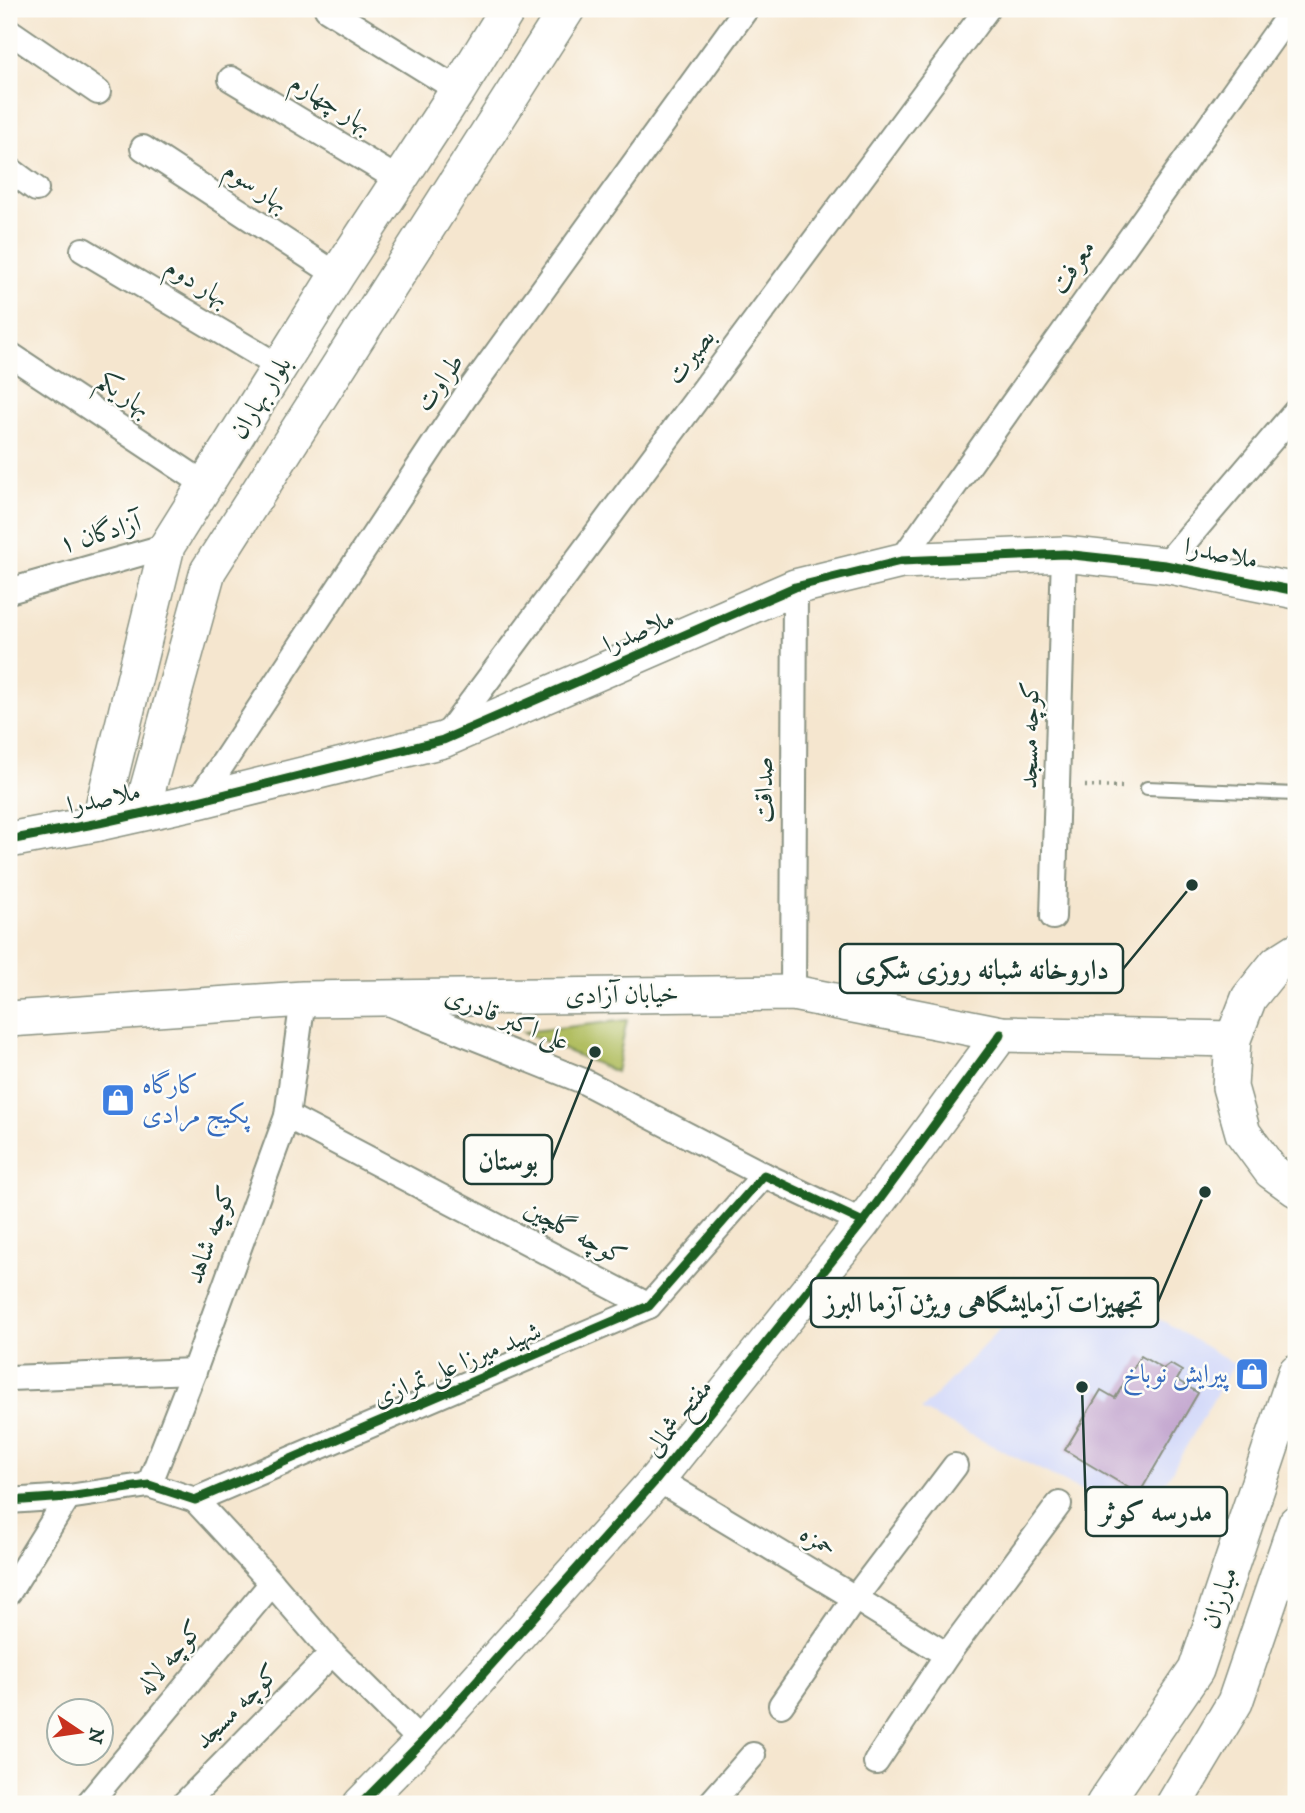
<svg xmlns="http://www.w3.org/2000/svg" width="1305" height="1813" viewBox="0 0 1305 1813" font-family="'IM FELL DW Pica',Amiri,serif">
	<rect width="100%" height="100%" fill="#fdfcf7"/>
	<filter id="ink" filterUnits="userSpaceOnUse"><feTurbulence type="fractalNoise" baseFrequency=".0143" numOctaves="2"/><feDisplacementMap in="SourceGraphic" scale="14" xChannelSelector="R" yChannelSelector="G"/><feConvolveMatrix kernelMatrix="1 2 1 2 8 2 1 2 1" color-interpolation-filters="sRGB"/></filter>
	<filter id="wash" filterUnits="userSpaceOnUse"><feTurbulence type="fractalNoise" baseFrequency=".00686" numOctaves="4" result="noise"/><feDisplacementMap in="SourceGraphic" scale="28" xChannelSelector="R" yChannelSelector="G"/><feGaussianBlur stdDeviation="1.57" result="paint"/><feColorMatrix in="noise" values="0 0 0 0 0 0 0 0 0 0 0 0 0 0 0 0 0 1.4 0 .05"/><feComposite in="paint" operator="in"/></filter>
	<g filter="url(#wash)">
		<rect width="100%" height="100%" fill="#f5e6cf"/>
		<polygon fill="#d3d9f9" points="1053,1275 1167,1323 1234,1364 1143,1521 921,1410"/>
		<polygon fill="#b1be60" stroke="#687e4a" stroke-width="2" points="627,1020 616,1072 523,1032"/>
		<g id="blocks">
			<polygon fill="#c3a6cf" points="1141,1356 1163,1369 1170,1364 1182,1371 1177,1380 1198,1393 1139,1494 1065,1450 1101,1390 1115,1398"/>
		</g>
	</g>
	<g filter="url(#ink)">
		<use href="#blocks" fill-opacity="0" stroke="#8a9282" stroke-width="2"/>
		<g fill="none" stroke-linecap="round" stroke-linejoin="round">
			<g stroke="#8a9282" stroke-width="16">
				<polyline id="lane" points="1147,788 1296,794"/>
			</g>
			<g stroke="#8a9282" stroke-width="28">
				<g id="street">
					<polyline points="327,9 458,90"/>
					<polyline points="9,31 98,92"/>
					<polyline points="231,79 399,180"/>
					<polyline points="143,148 337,275"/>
					<polyline points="9,169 36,189"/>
					<polyline points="83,250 280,367"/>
					<polyline points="9,354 206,485"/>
					<polyline points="901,561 1293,9"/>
					<polyline points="1165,565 1296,411"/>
					<polyline points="9,591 167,546"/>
					<polyline points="446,736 987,9"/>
					<polyline points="198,801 465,397 746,9"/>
					<polyline points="1053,917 1064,554"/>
					<polyline points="793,993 795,587"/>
					<polyline points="386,1002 583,1081 764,1175"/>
					<polyline points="287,1116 649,1306"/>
					<polyline points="9,1378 194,1371"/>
					<polyline points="657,1479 855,1598 947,1655"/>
					<polyline points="149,1485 194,1371 287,1116 303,999"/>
					<polyline points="195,1500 272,1583 332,1653 422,1742"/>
					<polyline points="9,1501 68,1497 149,1485 195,1500 649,1306 764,1175 863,1222"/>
					<polyline points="9,1592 68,1497"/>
					<polyline points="781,1705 855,1598 955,1466"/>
					<polyline points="876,1762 947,1655 1059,1504"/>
					<polyline points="88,1804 272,1583"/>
					<polyline points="184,1804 332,1653"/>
					<polyline points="710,1804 753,1755"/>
				</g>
			</g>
			<g stroke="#8a9282" stroke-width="38">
				<g id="secondary">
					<polyline points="141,813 208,571 567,9"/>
					<polyline points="99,823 167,546 337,275 458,90 508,9"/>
					<polyline points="9,840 99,823 198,801 443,740 795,587 901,561 1064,554 1165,565 1296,591"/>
					<polyline points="1296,951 1277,963 1249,998 1233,1039 1230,1087 1243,1133 1271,1171 1296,1189"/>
					<polyline points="9,1019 303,999 793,993 1001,1034 1233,1039"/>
					<polyline points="361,1804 422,1742 657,1479 863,1222 1001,1034"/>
					<polyline points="1104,1804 1196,1670 1296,1372"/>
					<polyline points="1174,1804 1235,1702 1296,1523"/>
				</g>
			</g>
			<polyline stroke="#8a9282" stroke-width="4.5" stroke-dasharray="2 5" stroke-linecap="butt" points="1085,786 1126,787"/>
			<use href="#lane" stroke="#fff" stroke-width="12"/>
			<use href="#street" stroke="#fff" stroke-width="24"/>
			<use href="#secondary" stroke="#fff" stroke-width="35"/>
			<g stroke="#fdfcf7" stroke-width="13">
				<g id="cycleway">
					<polyline points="9,840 99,823 198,801 443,740 795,587 901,561 1064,554 1165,565 1296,591"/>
					<polyline points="9,1501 68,1497 149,1485 195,1500 649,1306 764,1175 863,1222"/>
					<polyline points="361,1804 422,1742 657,1479 863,1222 1001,1034"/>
				</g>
			</g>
			<use href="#cycleway" stroke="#1b5e20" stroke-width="9"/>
		</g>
	</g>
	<defs>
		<g id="shop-square" transform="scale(1.75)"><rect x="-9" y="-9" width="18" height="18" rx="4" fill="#3f7fe0" stroke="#fdfcf7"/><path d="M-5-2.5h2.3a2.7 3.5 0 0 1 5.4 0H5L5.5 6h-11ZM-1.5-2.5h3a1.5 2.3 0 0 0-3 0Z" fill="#fff"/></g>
	</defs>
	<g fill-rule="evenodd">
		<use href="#shop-square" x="118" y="1100"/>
		<use href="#shop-square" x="1252" y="1374"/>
	</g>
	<g text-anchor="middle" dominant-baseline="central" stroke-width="5" stroke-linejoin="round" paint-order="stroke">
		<g font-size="26" fill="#1f3d34" stroke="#fdfcf7">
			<text transform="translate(331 104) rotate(31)">بهار چهارم</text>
			<text transform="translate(256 187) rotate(33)">بهار سوم</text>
			<text transform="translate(1073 267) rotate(-55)">معرفت</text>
			<text transform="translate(197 283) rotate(31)">بهار دوم</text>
			<text transform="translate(691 357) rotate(-53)">بصیرت</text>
			<text transform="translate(440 383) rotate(-55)">طراوت</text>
			<text transform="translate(124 395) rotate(34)">بهار یکم</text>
			<text transform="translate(261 398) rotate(-58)">بلوار بهاران</text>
			<text transform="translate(100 534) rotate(-16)">آزادگان ۱</text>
			<text transform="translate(1221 554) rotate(11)">ملاصدرا</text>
			<text transform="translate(639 632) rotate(-23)">ملاصدرا</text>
			<text transform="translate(1030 735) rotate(-89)">کوچه مسجد</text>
			<text transform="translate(764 790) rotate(-90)">صداقت</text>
			<text transform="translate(104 799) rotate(-12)">ملاصدرا</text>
			<text transform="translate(622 995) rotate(-1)">خیابان آزادی</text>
			<text transform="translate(507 1019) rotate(22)">علی اکبر قادری</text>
			<text transform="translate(575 1233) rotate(28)">کوچه گلچین</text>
			<text transform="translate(211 1235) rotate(-70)">کوچه شاهد</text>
			<text transform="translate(457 1365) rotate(-23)">شهید میرزا علی تمرازی</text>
			<text transform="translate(679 1418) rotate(-51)">مفتح شمالی</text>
			<text transform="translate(818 1541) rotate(31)">حمزه</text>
			<text transform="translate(1220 1598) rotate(-71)">مبارزان</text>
			<text transform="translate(170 1658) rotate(-50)">کوچه لاله</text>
			<text transform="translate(237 1707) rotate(-45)">کوچه مسجد</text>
		</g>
		<g font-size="26" fill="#366cbe" stroke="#fdfcf7" text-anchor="start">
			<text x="142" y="1085">کارگاه<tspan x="142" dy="30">پکیج مرادی</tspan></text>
			<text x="1228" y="1374" text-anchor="end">پیرایش نوباخ</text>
		</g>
	</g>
	<path fill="none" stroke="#1f3d34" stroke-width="2.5" d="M1192 885L1123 969M595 1052L552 1160M1205 1192L1158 1302M1082 1387L1086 1511"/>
	<g fill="#1f3d34" stroke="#fdfcf7" stroke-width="2.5">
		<circle cx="1192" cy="885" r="7"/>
		<circle cx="595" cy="1052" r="7"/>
		<circle cx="1205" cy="1192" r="7"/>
		<circle cx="1082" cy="1387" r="7"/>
	</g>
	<g fill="#fdfcf7" stroke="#1f3d34" stroke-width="2.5">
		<rect x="840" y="944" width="283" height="49" rx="7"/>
		<rect x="464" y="1135" width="88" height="49" rx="7"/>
		<rect x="811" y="1278" width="347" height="49" rx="7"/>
		<rect x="1086" y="1487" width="141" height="49" rx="7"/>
	</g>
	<g font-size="28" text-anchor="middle" font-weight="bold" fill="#1f3d34">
		<text x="982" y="979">داروخانه شبانه روزی شکری</text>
		<text x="508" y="1170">بوستان</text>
		<text x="984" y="1312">تجهیزات آزمایشگاهی ویژن آزما البرز</text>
		<text x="1156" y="1521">مدرسه کوثر</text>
	</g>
	<rect width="1305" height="1813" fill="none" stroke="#fdfcf7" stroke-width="35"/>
	<g transform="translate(80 1732) rotate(103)"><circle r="33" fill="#fdfcf7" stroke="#a4b0a9" stroke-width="2"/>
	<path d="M0-5L12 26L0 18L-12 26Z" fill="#c8321e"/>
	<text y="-10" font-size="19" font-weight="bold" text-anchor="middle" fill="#1f3d34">N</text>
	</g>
</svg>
